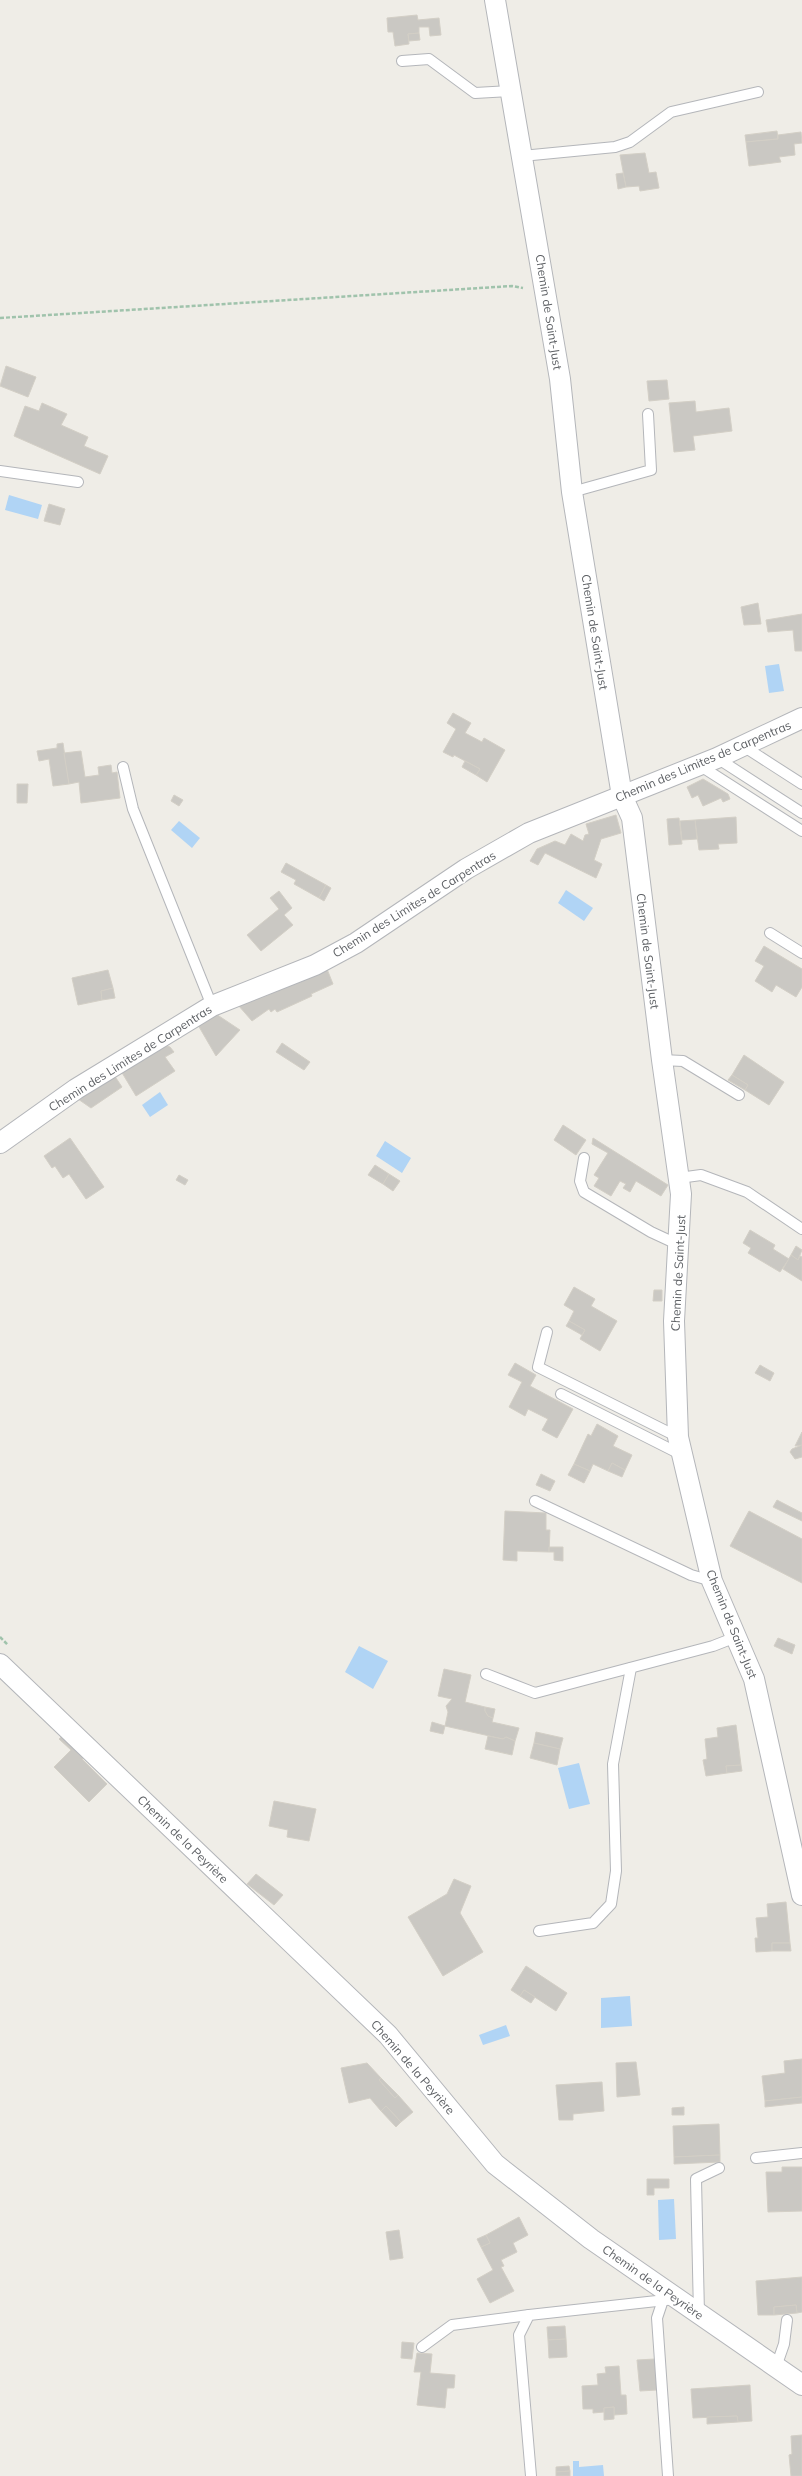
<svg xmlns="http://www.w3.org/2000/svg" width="802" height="2476" viewBox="0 0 802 2476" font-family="Mulish,sans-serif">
	<rect width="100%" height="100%" fill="#efede7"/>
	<g fill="#b0d4f5">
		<polygon points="9,495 42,505 38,519 5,510"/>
		<polygon points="779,664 784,691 769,693 765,666"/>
		<polygon points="179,821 200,838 192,848 171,830"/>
		<polygon points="566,890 593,908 584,921 558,903"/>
		<polygon points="160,1092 168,1105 150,1117 142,1105"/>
		<polygon points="385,1141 411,1158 402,1173 376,1156"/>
		<polygon points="359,1646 388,1661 373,1689 345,1672"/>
		<polygon points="579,1763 590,1804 569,1809 558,1768"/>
		<polygon points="630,1996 632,2026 601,2028 601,1998"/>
		<polygon points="506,2025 510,2036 483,2045 479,2035"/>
		<polygon points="674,2199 676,2239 659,2240 658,2200"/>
		<polygon points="573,2461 579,2461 579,2467 603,2465 604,2476 573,2476"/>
	</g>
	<g fill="#cac8c3" stroke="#d3cfc6">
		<polygon points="417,15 418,20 439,18 441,35 430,36 429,27 419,27 419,33 408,34 409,44 395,46 393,32 388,32 387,18"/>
		<polygon points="419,33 420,40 409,41 408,34"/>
		<polygon points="777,131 778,139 746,142 745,135"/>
		<polygon points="801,132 802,143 794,144 795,155 779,157 781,162 749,166 746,142 778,139 778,135"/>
		<polygon points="645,153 649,173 656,172 659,188 640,191 639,186 626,187 620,155"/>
		<polygon points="623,173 626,187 618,189 616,174"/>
		<polygon points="6,366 36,377 28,397 0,386"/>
		<polygon points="667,380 669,399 649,401 647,381"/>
		<polygon points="695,401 696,412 729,408 732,431 693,436 695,450 674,452 669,403"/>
		<polygon points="42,403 67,414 61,425 88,437 84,446 108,456 100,474 14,436 25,406 39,411"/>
		<polygon points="49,504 65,509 60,525 44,521"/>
		<polygon points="758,603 761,624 744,625 741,607"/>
		<polygon points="802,614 802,651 795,651 793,630 768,632 766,620"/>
		<polygon points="453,713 471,723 465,733 482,742 484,738 505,750 487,782 476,775 480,769 454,755 453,757 443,752 456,729 447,723"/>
		<polygon points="63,743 69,784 53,786 49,759 39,761 37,751 57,748 57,744"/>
		<polygon points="81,751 85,777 99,775 98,767 111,765 112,773 117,772 120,798 81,803 79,782 69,784 64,753"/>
		<polygon points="465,761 480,769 476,775 462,767"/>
		<polygon points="703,779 728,794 730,799 723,802 721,798 703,806 698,795 692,798 687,787"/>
		<polygon points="17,784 28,784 27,803 17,803"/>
		<polygon points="174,795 183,800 179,806 171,801"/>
		<polygon points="616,815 621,833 601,839 594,860 602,864 596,878 545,853 538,865 530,861 537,849 555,841 565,845 571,834 583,841 585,835 589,834 586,824"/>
		<polygon points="736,817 737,843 718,844 719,849 699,850 695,820"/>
		<polygon points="679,818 682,844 669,845 667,819"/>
		<polygon points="695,820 697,839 682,840 680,821"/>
		<polygon points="286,863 326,885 319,898 294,884 296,880 281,872"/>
		<polygon points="326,885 331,888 324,901 319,898"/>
		<polygon points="279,891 292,908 284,915 293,925 261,951 247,935 279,909 270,898"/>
		<polygon points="764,946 802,969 802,987 796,997 776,985 772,992 755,981 764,966 755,961"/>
		<polygon points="327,969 333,984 311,994 312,996 277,1012 275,1009 271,1012 269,1009 252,1021 238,1005 257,996 261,998"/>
		<polygon points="108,970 113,988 101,991 102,1000 78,1005 72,978"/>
		<polygon points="113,988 115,998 102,1000 101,991"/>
		<polygon points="216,1014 240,1030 216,1056 198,1025"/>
		<polygon points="282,1043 310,1062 304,1070 276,1052"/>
		<polygon points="164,1045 170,1047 174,1052 165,1057 175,1071 136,1096 121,1071"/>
		<polygon points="744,1055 784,1082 769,1105 745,1090 748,1085 732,1075"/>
		<polygon points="114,1075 122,1087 91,1108 78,1099"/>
		<polygon points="732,1075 748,1085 745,1090 728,1080"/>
		<polygon points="563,1125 586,1140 576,1155 554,1140"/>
		<polygon points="70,1138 104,1187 86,1199 69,1174 63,1178 55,1166 52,1168 44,1156"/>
		<polygon points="593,1138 668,1185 661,1196 636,1181 630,1192 623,1188 626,1184 620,1181 611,1196 594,1186 599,1178 594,1175 608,1153 592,1144"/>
		<polygon points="375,1165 389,1174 383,1184 368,1175"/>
		<polygon points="389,1174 400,1181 393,1191 383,1184"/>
		<polygon points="179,1175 188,1180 185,1185 176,1180"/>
		<polygon points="750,1230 775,1245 773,1249 789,1259 780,1272 748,1253 751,1248 743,1243"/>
		<polygon points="796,1246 802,1250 798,1260 791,1255"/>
		<polygon points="791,1255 798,1260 800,1256 802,1257 802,1281 783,1269"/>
		<polygon points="574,1287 595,1299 591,1306 617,1321 600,1351 580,1339 585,1330 569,1321 574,1311 564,1305"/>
		<polygon points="654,1290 662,1290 662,1301 653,1301"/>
		<polygon points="569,1321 585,1330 582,1335 566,1326"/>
		<polygon points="515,1363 536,1375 530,1386 573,1409 557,1438 542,1430 548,1419 528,1409 525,1416 509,1407 522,1382 508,1375"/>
		<polygon points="760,1365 774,1373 770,1381 755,1373"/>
		<polygon points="597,1424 618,1436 613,1446 632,1455 625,1470 612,1463 608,1471 593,1464 590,1471 574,1464 588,1434 591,1436"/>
		<polygon points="802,1432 802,1445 795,1446"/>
		<polygon points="802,1445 802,1457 795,1459 790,1452 792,1449"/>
		<polygon points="612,1463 625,1470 622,1477 608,1471"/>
		<polygon points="574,1464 590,1471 584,1483 568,1475"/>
		<polygon points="541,1474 555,1481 550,1491 536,1485"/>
		<polygon points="777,1500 802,1513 802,1521 773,1507"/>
		<polygon points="505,1511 546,1513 546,1530 550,1530 549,1552 517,1551 517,1561 503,1560"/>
		<polygon points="749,1511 802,1539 802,1583 730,1546"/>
		<polygon points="549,1547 563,1547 563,1561 554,1560 554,1552 549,1552"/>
		<polygon points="778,1638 795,1645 792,1654 774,1646"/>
		<polygon points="444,1669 471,1675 465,1702 485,1707 485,1711 488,1716 493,1718 492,1722 519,1728 515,1741 506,1737 503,1739 445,1726 448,1712 446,1706 452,1699 438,1696"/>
		<polygon points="485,1707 495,1709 493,1718 488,1716 485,1711"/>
		<polygon points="432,1722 445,1726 443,1734 430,1731"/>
		<polygon points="736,1725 741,1765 726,1766 727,1773 706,1776 703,1760 707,1759 705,1739 718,1737 717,1728"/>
		<polygon points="67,1732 88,1752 82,1759 107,1784 89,1802 54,1767 71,1750 59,1739"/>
		<polygon points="536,1732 563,1738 560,1749 534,1743"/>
		<polygon points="488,1736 503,1739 506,1737 515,1741 512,1755 485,1749"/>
		<polygon points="534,1743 560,1749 557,1765 530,1758"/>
		<polygon points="741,1765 742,1771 727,1773 726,1766"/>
		<polygon points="274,1801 316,1809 309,1841 287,1837 288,1830 269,1826"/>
		<polygon points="256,1874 283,1895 274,1905 247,1884"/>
		<polygon points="454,1879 471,1886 460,1913 483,1952 443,1976 408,1917 447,1894"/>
		<polygon points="786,1902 790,1943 772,1943 772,1951 756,1952 755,1938 758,1938 756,1918 768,1917 767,1904"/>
		<polygon points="772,1943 790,1943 791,1951 772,1951"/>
		<polygon points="526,1966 567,1993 556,2011 524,1990 520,1996 511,1990"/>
		<polygon points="524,1990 535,1997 531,2003 520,1996"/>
		<polygon points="802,2059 802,2097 765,2101 762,2076 785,2073 784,2061"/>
		<polygon points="636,2062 640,2095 617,2097 616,2063"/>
		<polygon points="367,2063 381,2078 379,2080 395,2098 398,2095 413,2112 401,2122 386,2106 381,2111 370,2098 349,2103 341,2068"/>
		<polygon points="381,2078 398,2095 395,2098 379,2080"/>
		<polygon points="602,2082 604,2111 573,2114 573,2120 559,2120 556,2085"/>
		<polygon points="802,2097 802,2103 765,2107 765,2101"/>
		<polygon points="386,2106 401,2122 396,2127 381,2111"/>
		<polygon points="684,2107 684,2115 672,2115 672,2108"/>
		<polygon points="719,2124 720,2155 674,2157 673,2126"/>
		<polygon points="720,2155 720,2162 674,2164 674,2157"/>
		<polygon points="782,2167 802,2167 802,2211 768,2212 766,2172 782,2172"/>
		<polygon points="647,2179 669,2179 669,2188 654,2188 654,2195 647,2195"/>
		<polygon points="519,2217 528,2235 513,2243 517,2252 501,2260 504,2266 501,2267 514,2291 490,2303 477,2279 493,2270 481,2247 490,2243 486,2235"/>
		<polygon points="399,2230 403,2258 390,2260 386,2232"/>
		<polygon points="486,2235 490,2243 481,2247 477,2239"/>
		<polygon points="802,2277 802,2312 797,2313 796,2305 774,2307 774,2315 758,2315 756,2281"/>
		<polygon points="796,2305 797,2313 774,2315 774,2307"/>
		<polygon points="565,2326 566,2339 548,2340 547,2327"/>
		<polygon points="566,2339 567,2357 549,2358 548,2340"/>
		<polygon points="402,2342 414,2343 412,2359 401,2358"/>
		<polygon points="417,2353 432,2354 430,2373 455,2375 454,2388 447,2388 445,2408 417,2405 421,2372 414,2372"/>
		<polygon points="655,2359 657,2390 640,2391 637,2360"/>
		<polygon points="619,2366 621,2395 626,2395 627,2414 614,2415 614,2407 604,2408 604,2412 593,2413 593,2409 583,2409 582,2386 598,2385 597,2374 606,2373 605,2367"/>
		<polygon points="750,2385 752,2421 738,2422 737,2416 693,2418 691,2389"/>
		<polygon points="614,2407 614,2419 604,2420 604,2408"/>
		<polygon points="737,2416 738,2422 707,2424 707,2417"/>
		<polygon points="802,2435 802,2476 791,2476 789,2455 792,2454 791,2436"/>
		<polygon points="569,2466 570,2471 556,2472 556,2467"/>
		<polygon points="570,2471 570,2476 556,2476 556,2472"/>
	</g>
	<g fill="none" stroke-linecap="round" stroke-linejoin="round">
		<g stroke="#b4b6ba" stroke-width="12">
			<g id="lane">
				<polyline points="402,61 429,59 475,93 512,91"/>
				<polyline points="522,156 615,147 630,142 671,112 758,92"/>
				<polyline points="0,471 78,482"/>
				<polyline points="572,492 651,470 648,414"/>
				<polyline points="743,746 802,784"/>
				<polyline points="717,758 802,813"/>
				<polyline points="699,765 802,831"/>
				<polyline points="123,767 133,809 212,1006"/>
				<polyline points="770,933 802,953"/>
				<polyline points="662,1060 683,1061 739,1095"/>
				<polyline points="584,1158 580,1181 584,1192 651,1232 679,1245"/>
				<polyline points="679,1178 701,1175 747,1192 802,1229"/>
				<polyline points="547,1332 538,1367 678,1437"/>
				<polyline points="561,1394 682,1455"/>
				<polyline points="535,1501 691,1575 712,1581"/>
				<polyline points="486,1674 535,1693 713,1646 736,1637"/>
				<polyline points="539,1931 593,1923 611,1904 616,1871 613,1764 631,1668"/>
				<polyline points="756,2158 802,2153"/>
				<polyline points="663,2300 657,2318 668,2476"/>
				<polyline points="699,2314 696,2179 719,2168"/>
				<polyline points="422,2347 452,2325 529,2315"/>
				<polyline points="776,2367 784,2344 787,2320"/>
				<polyline points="531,2476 519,2335 529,2315 675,2299"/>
			</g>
		</g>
		<g stroke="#b4b6ba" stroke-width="22">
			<g id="street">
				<polyline points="495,0 560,379 572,492 622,796 632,818 662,1060 681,1194 674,1321 678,1437 712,1581 754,1679 802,1895"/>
				<polyline points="0,1143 76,1089 212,1006 315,965 356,943 466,869 529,833 717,758 802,718"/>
				<polyline points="0,1664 388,2035 495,2164 591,2239 802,2385"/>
			</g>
		</g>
		<g stroke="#a0c3ac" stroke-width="2.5" stroke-dasharray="4 2" stroke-linecap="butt">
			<polyline points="0,318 512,286 523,288"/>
			<polyline points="0,1637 8,1645"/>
		</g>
		<use href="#lane" stroke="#fff" stroke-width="10"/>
		<use href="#street" stroke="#fff" stroke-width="20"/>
	</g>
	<g text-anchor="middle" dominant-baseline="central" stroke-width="3.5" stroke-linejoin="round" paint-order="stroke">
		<g font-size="12" fill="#5e6165" stroke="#fff">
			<text transform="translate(549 312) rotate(81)">Chemin de Saint-Just</text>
			<text transform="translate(595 632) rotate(81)">Chemin de Saint-Just</text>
			<text transform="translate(703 761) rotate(-23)">Chemin des Limites de Carpentras</text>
			<text transform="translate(414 904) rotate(-32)">Chemin des Limites de Carpentras</text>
			<text transform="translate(648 951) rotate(83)">Chemin de Saint-Just</text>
			<text transform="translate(130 1058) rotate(-32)">Chemin des Limites de Carpentras</text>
			<text transform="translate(678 1273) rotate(-87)">Chemin de Saint-Just</text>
			<text transform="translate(732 1624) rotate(68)">Chemin de Saint-Just</text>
			<text transform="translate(183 1839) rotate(44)">Chemin de la Peyrière</text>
			<text transform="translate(413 2067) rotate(49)">Chemin de la Peyrière</text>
			<text transform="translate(653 2282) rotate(35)">Chemin de la Peyrière</text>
		</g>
	</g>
</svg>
